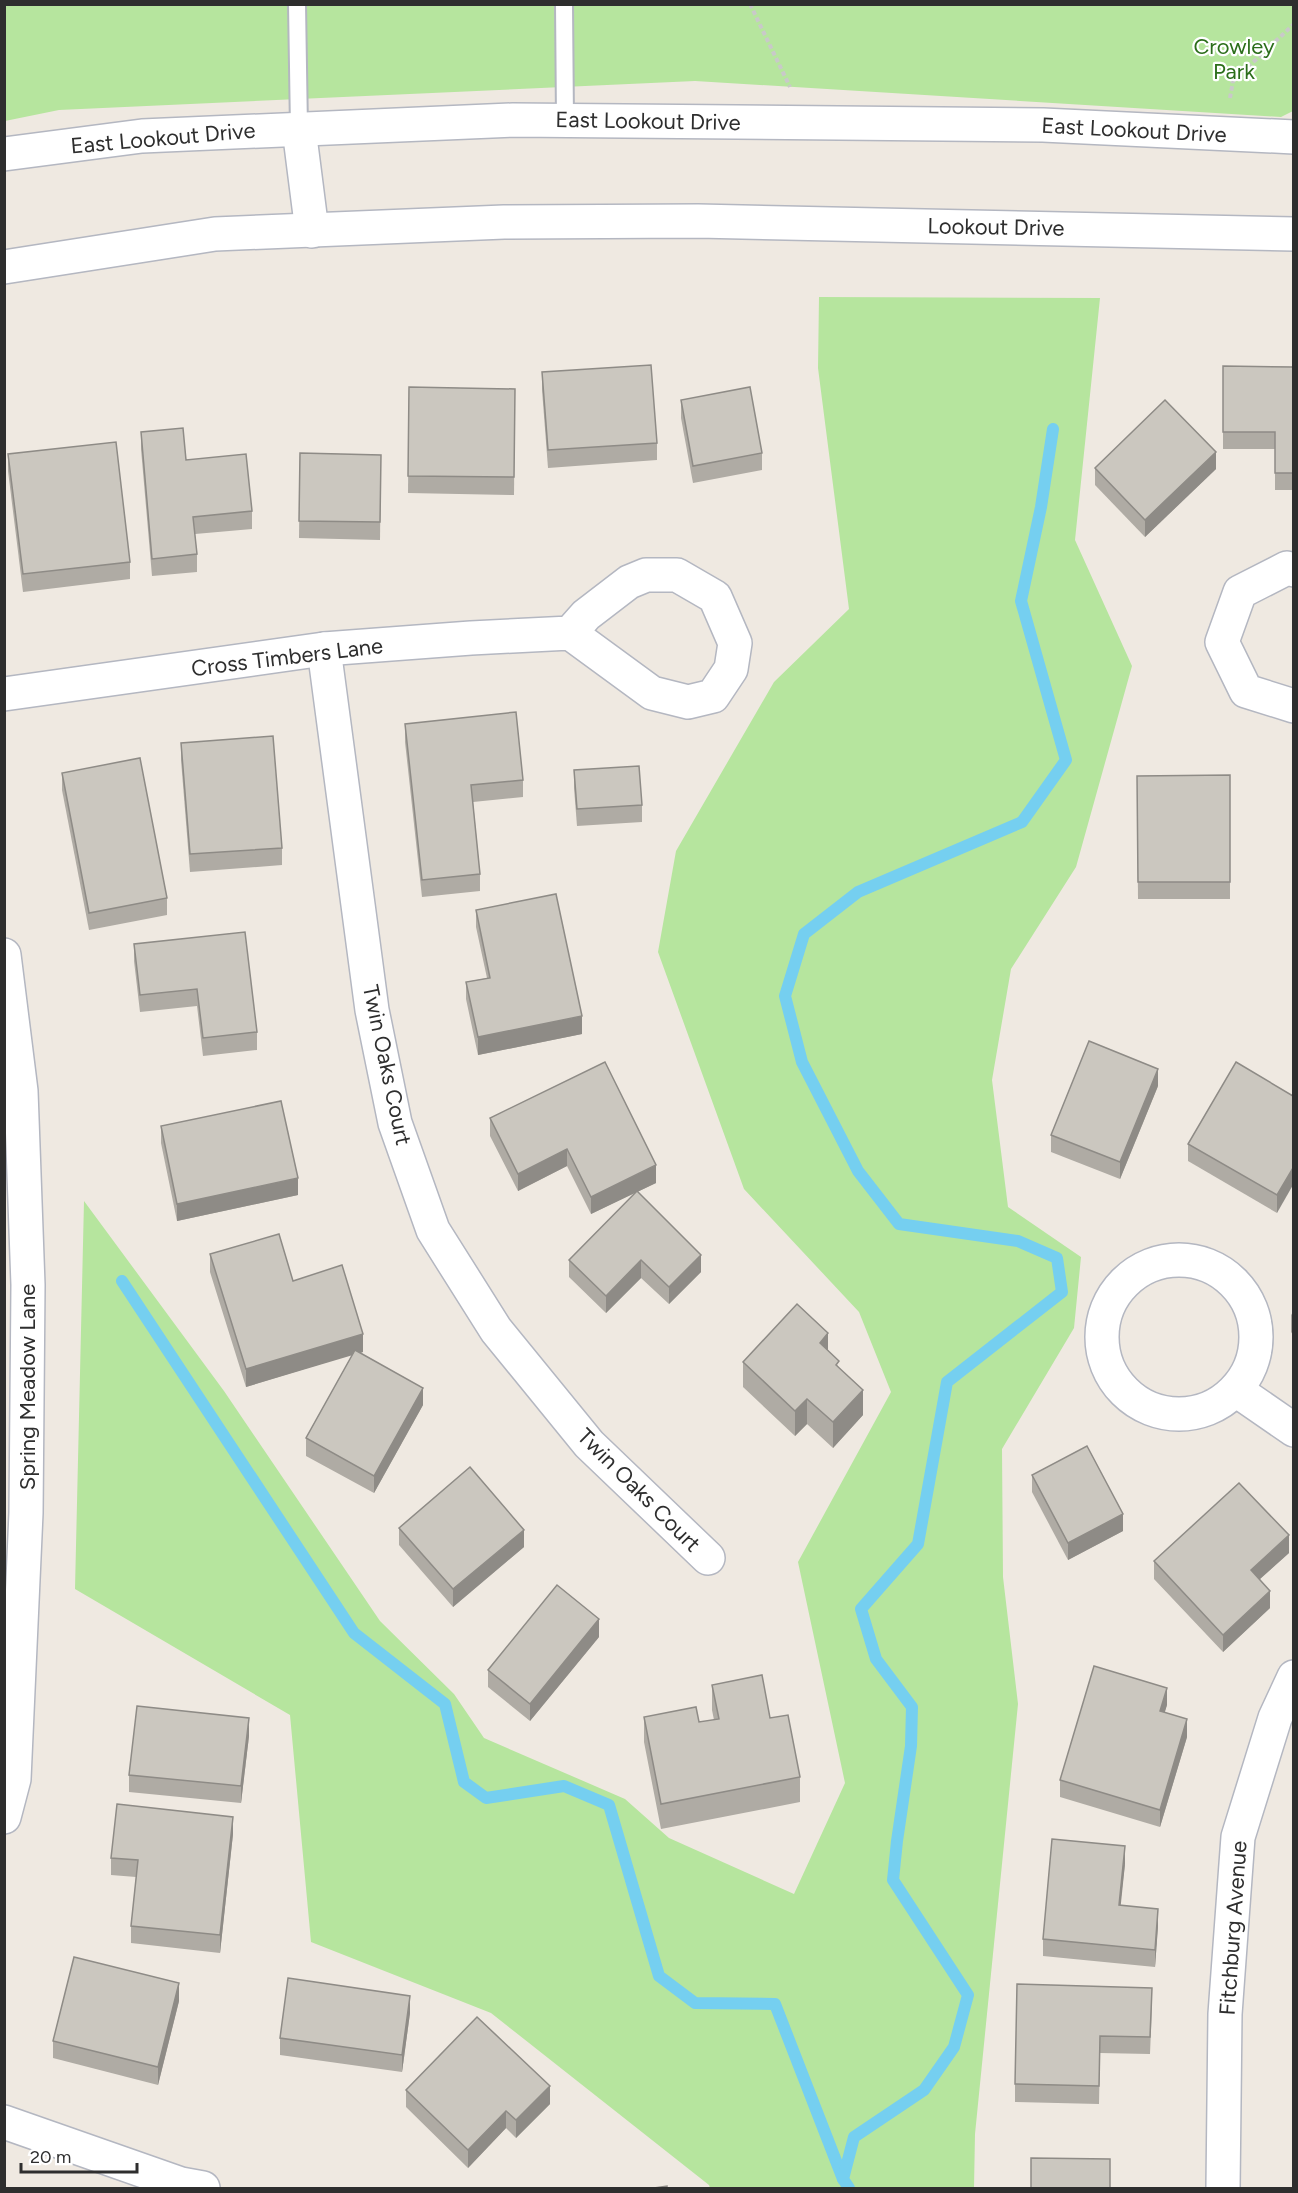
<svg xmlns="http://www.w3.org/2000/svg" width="1298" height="2193" viewBox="0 0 1298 2193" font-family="Figtree,sans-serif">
	<rect width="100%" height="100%" fill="#efe9e1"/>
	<g fill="#b6e59e">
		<polygon points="5,5 1293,5 1293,111 1281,117 695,81 59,110 5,121"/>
		<polygon points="819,297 1100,298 1075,540 1132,666 1076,867 1011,969 992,1080 1008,1207 1081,1257 1074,1328 1002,1449 1003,1577 1018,1704 975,2134 974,2188 710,2188 709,2185 491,2013 311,1942 290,1715 75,1589 84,1201 224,1391 380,1621 454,1694 484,1738 625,1799 669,1838 794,1894 845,1783 798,1562 891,1392 859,1312 744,1189 658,952 676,851 774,682 849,609 818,368"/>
	</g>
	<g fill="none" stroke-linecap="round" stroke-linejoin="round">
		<g stroke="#75cff0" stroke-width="12">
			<polyline points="122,1281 354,1633 445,1704 464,1782 486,1798 564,1786 609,1805 659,1976 695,2003 775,2004 843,2179"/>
			<polyline points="849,2188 843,2179 854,2137 924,2090 954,2047 968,1995 893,1880 897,1841 911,1746 912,1707 876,1659 861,1609 918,1544 947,1382 1062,1292 1057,1258 1018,1241 899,1224 858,1171 802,1062 785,996 804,934 858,892 1022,822 1066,760 1021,601 1041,507 1053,429"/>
		</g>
		<g stroke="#b4b7c1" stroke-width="20">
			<g id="service">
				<polyline points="297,4 299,129"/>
				<polyline points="564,4 565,120"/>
			</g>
		</g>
		<g stroke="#b4b7c1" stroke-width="36">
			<g id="minor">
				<polyline points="1294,570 1287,568 1240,592 1222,642 1246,691 1294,706"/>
				<polyline points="324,649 372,1010 395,1123 433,1230 496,1330 589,1444 708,1558"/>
				<polyline points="4,694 324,649 471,638 570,633 652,693 688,702 713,696 731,669 735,643 715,597 677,575 646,575 629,582 586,615 570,633"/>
				<polyline points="4,955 21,1091 28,1285 26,1513 14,1779 4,1817"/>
				<circle cx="1179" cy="1337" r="77"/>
				<polyline points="1236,1390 1294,1430"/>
				<polyline points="4,2122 181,2184 203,2188"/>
				<polyline points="1223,2188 1225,2014 1238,1837 1275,1718 1294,1677"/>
			</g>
		</g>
		<g stroke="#b4b7c1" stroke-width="36">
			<g id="secondary">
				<polyline points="299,129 312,231"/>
				<polyline points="4,154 142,136 513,120 1043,125 1294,137"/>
				<polyline points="4,267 215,234 504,222 698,221 1294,234"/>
			</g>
		</g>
		<g stroke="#c9c9c9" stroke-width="4" stroke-dasharray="4.5 3" stroke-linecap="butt">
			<polyline points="750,4 790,87"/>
			<polyline points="1230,98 1233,81 1294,24"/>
		</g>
		<use href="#service" stroke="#fff" stroke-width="16"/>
		<use href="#minor" stroke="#fff" stroke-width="33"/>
		<use href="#secondary" stroke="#fff" stroke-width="33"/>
	</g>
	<g fill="#afaba4">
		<polygon points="1223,366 1293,367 1293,490 1275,490 1275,449 1223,449"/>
		<polygon points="542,372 657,443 657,460 548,468 542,390"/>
		<polygon points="409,387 515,389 514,495 408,493"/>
		<polygon points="681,400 762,453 762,470 693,483 681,418"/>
		<polygon points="141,432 186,460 252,511 252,529 195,534 197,554 197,572 152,576 141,449"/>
		<polygon points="300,453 381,455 380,540 299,538"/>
		<polygon points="8,454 130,562 130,579 23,592 8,471"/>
		<polygon points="1095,468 1216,469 1145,537 1095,485"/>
		<polygon points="405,724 523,780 523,797 473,802 480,874 480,891 422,897 405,742"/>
		<polygon points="181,743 282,848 282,865 190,872 181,760"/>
		<polygon points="574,770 642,805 642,822 577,826 574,788"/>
		<polygon points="62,773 167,898 167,915 89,930 62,790"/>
		<polygon points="1230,775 1230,899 1138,899 1137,776"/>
		<polygon points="476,910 582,1034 478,1055 466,999 466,982 487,978 476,927"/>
		<polygon points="134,944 257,1032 257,1050 203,1056 197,1006 140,1012 134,961"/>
		<polygon points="1158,1086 1120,1179 1051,1152 1051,1135"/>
		<polygon points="1293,1096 1277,1213 1188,1161 1188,1144"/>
		<polygon points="490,1118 656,1183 637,1192 701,1272 669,1304 641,1278 606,1313 569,1277 569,1260 636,1192 591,1214 567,1166 518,1191 490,1136"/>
		<polygon points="161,1126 298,1195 177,1221 161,1143"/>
		<polygon points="210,1254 293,1281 363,1352 360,1353 423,1405 374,1493 306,1456 306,1438 353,1354 246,1387 210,1272"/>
		<polygon points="1293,1312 1293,1335 1291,1332 1291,1315"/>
		<polygon points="828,1350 839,1368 863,1415 833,1448 807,1424 795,1436 743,1387 743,1362"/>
		<polygon points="1032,1475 1123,1531 1068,1560 1032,1492"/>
		<polygon points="399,1528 524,1547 453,1607 399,1545"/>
		<polygon points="1289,1553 1260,1579 1270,1608 1223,1652 1154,1579 1154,1561"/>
		<polygon points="599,1637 530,1721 488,1687 488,1670"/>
		<polygon points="712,1685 770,1718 800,1777 800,1802 661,1829 644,1742 644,1717 699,1722 714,1720 712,1710"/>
		<polygon points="1167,1705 1164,1713 1187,1737 1160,1827 1060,1797 1060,1780"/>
		<polygon points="249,1736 241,1803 129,1792 129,1775"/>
		<polygon points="233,1834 220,1953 131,1943 131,1926 136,1877 111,1875 111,1858"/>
		<polygon points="1125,1864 1120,1905 1158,1926 1155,1967 1043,1956 1043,1939"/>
		<polygon points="179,2001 158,2085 53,2058 53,2041"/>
		<polygon points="1152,2005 1150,2054 1100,2053 1099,2104 1015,2102 1015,2084"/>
		<polygon points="410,2013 402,2072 280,2055 280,2038"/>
		<polygon points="406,2090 550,2104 516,2138 506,2128 468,2168 406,2107"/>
	</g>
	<g fill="#8e8b86">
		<polygon points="1216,452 1216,469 1145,537 1145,520"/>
		<polygon points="582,1016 582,1034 478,1055 478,1037"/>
		<polygon points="1158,1069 1158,1086 1120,1179 1120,1162"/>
		<polygon points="567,1149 567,1166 518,1191 518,1174"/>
		<polygon points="656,1165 656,1183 591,1214 591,1197"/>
		<polygon points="1293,1168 1293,1185 1277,1213 1277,1195"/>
		<polygon points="298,1178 298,1195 177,1221 177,1204"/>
		<polygon points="701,1255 701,1272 669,1304 669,1287"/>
		<polygon points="641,1260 641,1278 606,1313 606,1296"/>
		<polygon points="828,1333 828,1358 820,1343"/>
		<polygon points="363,1334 363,1352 246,1387 246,1369"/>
		<polygon points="423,1388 423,1405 374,1493 374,1476"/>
		<polygon points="863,1390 863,1415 833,1448 833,1422"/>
		<polygon points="807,1399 807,1424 795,1436 795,1411"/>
		<polygon points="1123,1514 1123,1531 1068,1560 1068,1543"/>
		<polygon points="524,1530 524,1547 453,1607 453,1589"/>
		<polygon points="1289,1535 1289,1553 1251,1587 1251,1570"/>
		<polygon points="1270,1591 1270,1608 1223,1652 1223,1635"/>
		<polygon points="599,1619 599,1637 530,1721 530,1704"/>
		<polygon points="1167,1688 1167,1705 1160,1728 1160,1711"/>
		<polygon points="249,1718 249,1736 241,1803 241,1786"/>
		<polygon points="1187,1719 1187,1737 1160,1827 1160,1810"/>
		<polygon points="233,1817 233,1834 220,1953 220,1935"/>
		<polygon points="1125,1846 1125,1864 1119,1922 1119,1905"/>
		<polygon points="1158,1909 1158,1926 1155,1967 1155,1950"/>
		<polygon points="179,1983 179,2001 158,2085 158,2067"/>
		<polygon points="410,1996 410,2013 402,2072 402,2055"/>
		<polygon points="550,2086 550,2104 516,2138 516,2120"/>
		<polygon points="506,2111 506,2128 468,2168 468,2150"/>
	</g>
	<g fill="#cbc7bf" stroke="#8e8b86" stroke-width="1.5">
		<polygon points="651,365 657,443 548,450 542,372"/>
		<polygon points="1223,366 1293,367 1293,473 1275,473 1275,432 1223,432"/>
		<polygon points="409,387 515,389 514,477 408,476"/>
		<polygon points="750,387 762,453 693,466 681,400"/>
		<polygon points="1165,400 1216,452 1145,520 1095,468"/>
		<polygon points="183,428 186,460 246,454 252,511 193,517 197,554 152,559 141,432"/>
		<polygon points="116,442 130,562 23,574 8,454"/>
		<polygon points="300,453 381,455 380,522 299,521"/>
		<polygon points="516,712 523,780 471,785 480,874 422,880 405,724"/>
		<polygon points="273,736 282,848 190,854 181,743"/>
		<polygon points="140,758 167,898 89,913 62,773"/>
		<polygon points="639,766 642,805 577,809 574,770"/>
		<polygon points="1230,775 1230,882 1138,882 1137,776"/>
		<polygon points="556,894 582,1016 478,1037 466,982 490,978 476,910"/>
		<polygon points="245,932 257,1032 203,1038 197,989 140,995 134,944"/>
		<polygon points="1089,1041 1158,1069 1120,1162 1051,1135"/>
		<polygon points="605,1062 656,1165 591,1197 567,1149 518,1174 490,1118"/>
		<polygon points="1236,1062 1293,1096 1293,1168 1277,1195 1188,1144"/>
		<polygon points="281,1101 298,1178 177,1204 161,1126"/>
		<polygon points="637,1191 701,1255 669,1287 641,1260 606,1296 569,1260"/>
		<polygon points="279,1234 293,1281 342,1265 363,1334 246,1369 210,1254"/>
		<polygon points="797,1304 828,1333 820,1343 839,1361 836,1365 863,1390 833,1422 807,1399 795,1411 743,1362"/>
		<polygon points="355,1350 423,1388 374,1476 306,1438"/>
		<polygon points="1087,1446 1123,1514 1068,1543 1032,1475"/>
		<polygon points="470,1467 524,1530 453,1589 399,1528"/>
		<polygon points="1239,1483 1289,1535 1251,1570 1270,1591 1223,1635 1154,1561"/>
		<polygon points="557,1585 599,1619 530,1704 488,1670"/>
		<polygon points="1094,1666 1167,1688 1160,1711 1187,1719 1160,1810 1060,1780"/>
		<polygon points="762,1675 770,1718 788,1715 800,1777 661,1804 644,1717 696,1707 699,1722 719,1719 712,1685"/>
		<polygon points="137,1706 249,1718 241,1786 129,1775"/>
		<polygon points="117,1804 233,1817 220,1935 131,1926 138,1860 111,1858"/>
		<polygon points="1052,1839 1125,1846 1119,1905 1158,1909 1155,1950 1043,1939"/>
		<polygon points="74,1957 179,1983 158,2067 53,2041"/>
		<polygon points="288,1978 410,1996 402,2055 280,2038"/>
		<polygon points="1017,1984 1152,1988 1150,2037 1100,2036 1099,2086 1015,2084"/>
		<polygon points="477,2017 550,2086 516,2120 506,2111 468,2150 406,2090"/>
		<polygon points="1031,2158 1110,2159 1110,2188 1031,2188"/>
		<polygon points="667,2186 667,2188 654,2188"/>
	</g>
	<g text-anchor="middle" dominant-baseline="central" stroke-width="4.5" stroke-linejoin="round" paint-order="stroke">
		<g font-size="22" fill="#2c6e1b" stroke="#fff">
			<text x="1234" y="46">Crowley<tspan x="1234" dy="25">Park</tspan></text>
		</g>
		<g font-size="22" fill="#2e2e2e" stroke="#fff">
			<text transform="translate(648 121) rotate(1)">East Lookout Drive</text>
			<text transform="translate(1134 130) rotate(3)">East Lookout Drive</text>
			<text transform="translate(163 138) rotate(-5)">East Lookout Drive</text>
			<text transform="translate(996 227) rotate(1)">Lookout Drive</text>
			<text transform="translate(287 657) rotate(-7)">Cross Timbers Lane</text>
			<text transform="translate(387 1065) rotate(78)">Twin Oaks Court</text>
			<text transform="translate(27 1387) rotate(-90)">Spring Meadow Lane</text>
			<text transform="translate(639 1490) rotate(45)">Twin Oaks Court</text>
			<text transform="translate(1233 1928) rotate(-86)">Fitchburg Avenue</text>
		</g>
	</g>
	<rect width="1298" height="2193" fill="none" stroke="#2e2e2e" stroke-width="12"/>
	<path d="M21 2163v9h116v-9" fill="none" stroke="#2e2e2e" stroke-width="3"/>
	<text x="30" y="2163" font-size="18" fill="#2e2e2e" stroke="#ffffff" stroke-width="4.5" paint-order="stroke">20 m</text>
</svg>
